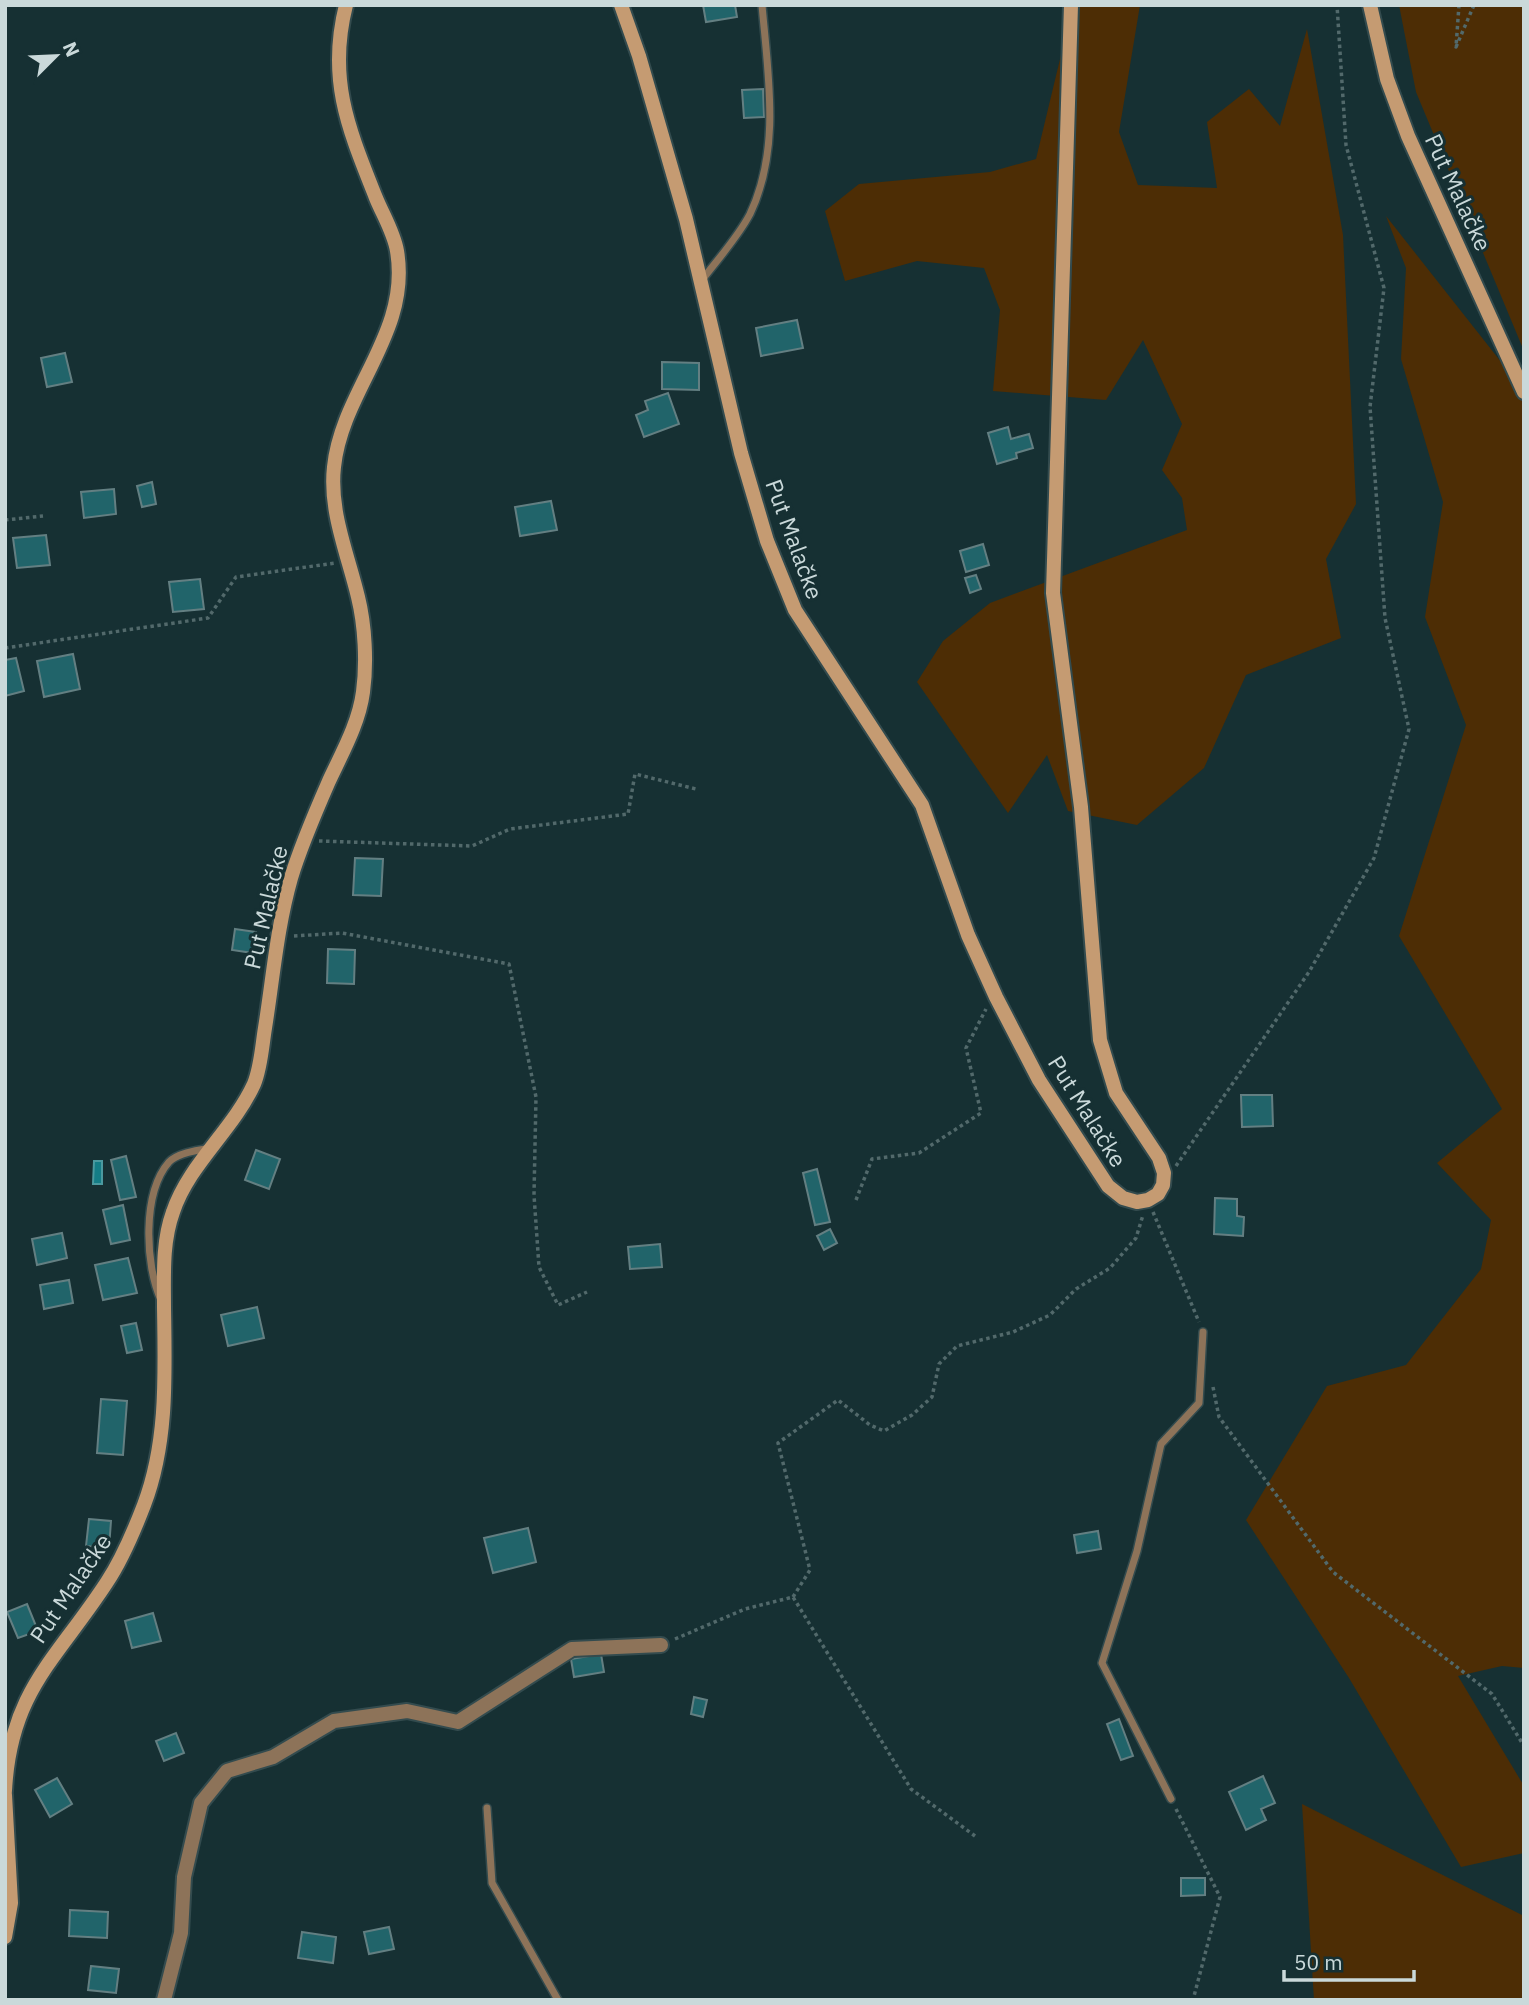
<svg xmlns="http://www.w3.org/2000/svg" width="1529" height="2005" viewBox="0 0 1529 2005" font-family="'IBM Plex Sans',sans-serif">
	<rect width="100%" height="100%" fill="#163033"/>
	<g fill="#4d2d05">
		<polygon points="1073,5 1140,5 1119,132 1138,185 1217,188 1207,122 1249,89 1280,126 1307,29 1343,235 1356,504 1326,559 1341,638 1246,675 1204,768 1137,825 1068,811 1047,755 1008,813 917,682 943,641 990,603 1187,530 1182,498 1162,470 1182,424 1143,340 1106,400 993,391 1000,310 984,268 917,261 845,281 825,211 859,184 990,172 1036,159"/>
		<polygon points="1399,5 1524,5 1524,351 1416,92"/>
		<polygon points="1386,216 1524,391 1524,1668 1502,1666 1458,1676 1524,1786 1524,1853 1461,1867 1349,1678 1246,1520 1327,1386 1406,1365 1481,1269 1491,1220 1437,1163 1502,1109 1399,936 1466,725 1425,617 1443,502 1401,359 1406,268"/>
		<polygon points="1302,1804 1524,1916 1524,2000 1314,2000"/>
	</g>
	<polygon fill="#147d86" stroke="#4b999f" stroke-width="2" points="94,1161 102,1161 102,1184 93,1184"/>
	<g fill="#21646a" stroke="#637f82" stroke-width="2">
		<polygon points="703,5 735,5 737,17 706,22"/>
		<polygon points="763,89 764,117 744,118 742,90"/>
		<polygon points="797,320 803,348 761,356 756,328"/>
		<polygon points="65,353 72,382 47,387 41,358"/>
		<polygon points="662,362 699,363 699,390 662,389"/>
		<polygon points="668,393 679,424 644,437 636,415 648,410 645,401"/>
		<polygon points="1008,427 1011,439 1029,434 1033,448 1016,453 1017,458 997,464 988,433"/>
		<polygon points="152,482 156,504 142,507 137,486"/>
		<polygon points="114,489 116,514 84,518 81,492"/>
		<polygon points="551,501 557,530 520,536 515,507"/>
		<polygon points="46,535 50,565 17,568 13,538"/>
		<polygon points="983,544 989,565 966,572 960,551"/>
		<polygon points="976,575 981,589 970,593 965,578"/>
		<polygon points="200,579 204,609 173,612 169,582"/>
		<polygon points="73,654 80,689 44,697 37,661"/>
		<polygon points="16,658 24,691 5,696 5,660"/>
		<polygon points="355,858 383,859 381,896 353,895"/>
		<polygon points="235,929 256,932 253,953 232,950"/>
		<polygon points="328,949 355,950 354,984 327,983"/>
		<polygon points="1241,1095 1272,1095 1273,1126 1242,1127"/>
		<polygon points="256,1150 280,1159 269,1189 245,1180"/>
		<polygon points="126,1156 136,1197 120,1200 111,1160"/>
		<polygon points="817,1169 830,1222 815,1225 803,1173"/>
		<polygon points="1215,1198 1237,1199 1237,1216 1244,1217 1243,1236 1214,1234"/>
		<polygon points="123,1205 130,1240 111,1244 103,1210"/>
		<polygon points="830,1229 837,1243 824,1250 817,1236"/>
		<polygon points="62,1233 67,1258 37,1265 32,1239"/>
		<polygon points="660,1244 662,1267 630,1269 628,1247"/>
		<polygon points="128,1258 137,1293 103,1300 95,1265"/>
		<polygon points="69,1280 73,1303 44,1309 40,1285"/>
		<polygon points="257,1307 264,1338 228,1346 221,1315"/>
		<polygon points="136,1323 142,1350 127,1353 121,1326"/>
		<polygon points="101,1399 127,1401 123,1455 97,1453"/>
		<polygon points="89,1519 111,1521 109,1548 86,1546"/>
		<polygon points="528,1528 536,1562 493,1573 484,1538"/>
		<polygon points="1098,1531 1101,1549 1077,1553 1074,1535"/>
		<polygon points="27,1604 38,1631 18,1638 7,1612"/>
		<polygon points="153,1613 161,1641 132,1648 125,1621"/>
		<polygon points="601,1654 604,1672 574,1677 571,1659"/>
		<polygon points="694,1697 707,1700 703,1717 691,1714"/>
		<polygon points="1119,1719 1133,1756 1121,1760 1107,1724"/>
		<polygon points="176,1733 184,1753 164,1761 156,1741"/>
		<polygon points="1263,1776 1275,1803 1261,1809 1266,1820 1246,1830 1229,1792"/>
		<polygon points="57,1778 72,1804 50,1817 35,1790"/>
		<polygon points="1181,1878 1205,1878 1205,1895 1181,1896"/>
		<polygon points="70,1910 108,1912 107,1938 69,1936"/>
		<polygon points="389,1927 394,1949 369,1954 364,1932"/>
		<polygon points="302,1932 336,1937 333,1963 298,1958"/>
		<polygon points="91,1966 119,1969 116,1993 88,1990"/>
	</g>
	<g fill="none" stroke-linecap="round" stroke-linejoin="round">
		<g stroke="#334b4e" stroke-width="10">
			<g id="service">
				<path d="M702,280c16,-21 36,-43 48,-66 31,-65 18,-139 12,-209"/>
				<path d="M161,1300c-16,-35 -19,-107 8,-138 8,-9 29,-12 41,-14"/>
				<polyline points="1171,1799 1102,1663 1137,1551 1161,1444 1199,1403 1203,1332"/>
				<polyline points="487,1808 492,1883 558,2000"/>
			</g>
		</g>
		<g stroke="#334b4e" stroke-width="18">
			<polyline id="minor" points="164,2000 181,1933 184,1877 201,1803 227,1771 273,1757 334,1721 407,1711 458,1722 572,1649 661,1645"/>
		</g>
		<g stroke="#334b4e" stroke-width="18">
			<g id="secondary">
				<polyline points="621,5 639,56 686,219 741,453 767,541 795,610 922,805 968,935 996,997 1039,1080 1108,1186 1123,1198 1137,1202 1148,1200 1158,1194 1163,1185 1164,1173 1159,1158 1116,1093 1100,1040 1081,807 1053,593 1071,5"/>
				<polyline points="1370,5 1387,79 1408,136 1524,392"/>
				<path d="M5,1791c5,-100 52,-132 102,-209 16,-24 27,-51 37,-77 24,-63 21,-132 20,-198 0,-31 -2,-65 9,-95 16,-48 60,-82 81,-128 7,-17 8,-38 11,-56 8,-50 12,-101 26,-150 10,-33 24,-65 38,-97 13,-28 30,-58 34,-89 4,-29 2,-67 -5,-95 -10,-42 -29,-86 -24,-130 8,-77 77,-134 63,-216 -3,-18 -14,-36 -21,-53 -27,-68 -49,-118 -30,-193"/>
				<polyline points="5,1795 11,1903 5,1937"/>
			</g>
		</g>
		<g stroke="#52696b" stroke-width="3.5" stroke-dasharray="3.5 3.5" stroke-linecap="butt">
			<polyline points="1459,5 1456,47 1474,5"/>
			<polyline points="5,520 43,516"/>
			<polyline points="5,648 208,618 236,577 335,563"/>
			<polyline points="319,841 472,846 510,829 628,814 635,774 696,789"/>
			<polyline points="294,936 342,933 509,964 536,1097 534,1195 539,1267 558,1305 587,1292"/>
			<polyline points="1176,1166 1309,972 1374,858 1409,729 1385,618 1370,407 1384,288 1346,145 1337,5"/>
			<polyline points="856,1200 872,1159 919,1153 981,1113 966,1048 986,1009"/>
			<polyline points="1153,1212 1199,1322"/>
			<polyline points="1213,1387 1219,1417 1333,1572 1492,1694 1524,1746"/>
			<polyline points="793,1597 810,1570 778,1443 838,1400 870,1425 884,1431 912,1415 932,1397 939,1364 957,1346 1013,1332 1050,1315 1076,1289 1110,1268 1136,1238 1143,1215"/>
			<polyline points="675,1639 745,1609 793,1597 911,1789 975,1836"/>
			<polyline points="1176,1809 1220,1897 1193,2000"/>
		</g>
		<use href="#service" stroke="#8d7359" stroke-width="7"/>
		<use href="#minor" stroke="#8d7359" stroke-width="14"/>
		<use href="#secondary" stroke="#c59b72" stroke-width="14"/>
	</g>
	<g text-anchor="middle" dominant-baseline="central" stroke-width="6" stroke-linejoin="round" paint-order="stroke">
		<g font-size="23" fill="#cad9da" stroke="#163033">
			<text transform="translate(1459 192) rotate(65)">Put Malačke</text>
			<text transform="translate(795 539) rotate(70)">Put Malačke</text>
			<text transform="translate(265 907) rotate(-77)">Put Malačke</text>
			<text transform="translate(1088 1111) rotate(58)">Put Malačke</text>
			<text transform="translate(70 1588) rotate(-56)">Put Malačke</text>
		</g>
	</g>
	<rect width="1529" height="2005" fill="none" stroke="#cad9da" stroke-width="14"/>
	<g transform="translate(56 56) rotate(66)" stroke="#163033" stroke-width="5" paint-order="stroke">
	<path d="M0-5L12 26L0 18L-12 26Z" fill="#cad9da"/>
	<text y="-10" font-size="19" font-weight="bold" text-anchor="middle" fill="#cad9da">N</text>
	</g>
	<path d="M1284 1970v10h130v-10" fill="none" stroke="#cad9da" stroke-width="3.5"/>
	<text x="1294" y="1970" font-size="21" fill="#cad9da" stroke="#163033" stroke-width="5" paint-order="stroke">50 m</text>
</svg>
